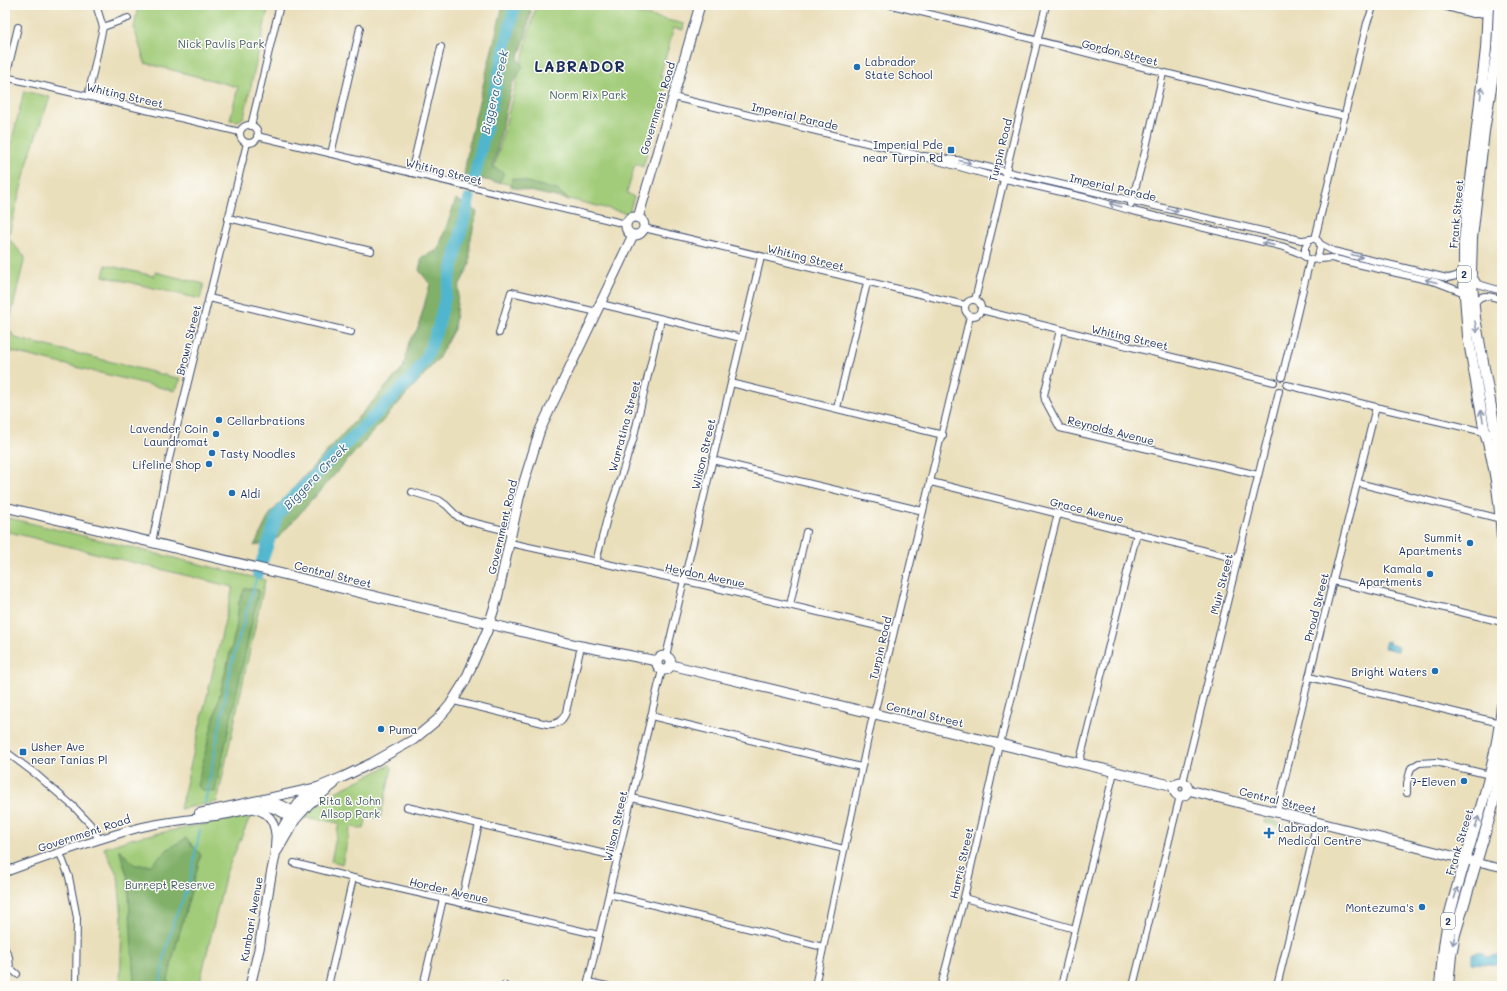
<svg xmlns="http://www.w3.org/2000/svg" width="1507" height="991" viewBox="0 0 1507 991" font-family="Mali,sans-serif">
	<rect width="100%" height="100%" fill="#fdfcf7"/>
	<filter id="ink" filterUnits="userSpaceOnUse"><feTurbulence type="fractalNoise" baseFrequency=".025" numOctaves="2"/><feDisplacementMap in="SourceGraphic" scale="8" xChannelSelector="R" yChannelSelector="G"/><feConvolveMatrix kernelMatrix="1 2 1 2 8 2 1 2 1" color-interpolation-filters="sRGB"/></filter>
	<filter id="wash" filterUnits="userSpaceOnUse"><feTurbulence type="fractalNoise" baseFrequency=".012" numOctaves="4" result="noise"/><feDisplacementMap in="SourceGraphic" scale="16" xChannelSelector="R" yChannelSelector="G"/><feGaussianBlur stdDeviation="0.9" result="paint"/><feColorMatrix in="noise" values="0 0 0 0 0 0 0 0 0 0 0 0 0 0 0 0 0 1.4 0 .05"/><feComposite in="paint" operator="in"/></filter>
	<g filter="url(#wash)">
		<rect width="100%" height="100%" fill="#eadfbb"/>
		<g fill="#a2cc79" stroke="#5e7e6c">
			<polygon points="138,5 269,5 244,117 238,121 230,120 238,87 145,63 134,28"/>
			<polygon points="536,5 603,5 684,24 683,30 674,28 660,76 668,79 643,167 635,164 627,193 634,197 629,212 626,213 491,180"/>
			<polygon points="24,91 50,97 31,150 8,238 25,257 8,328 15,338 181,379 175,391 5,350 5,169"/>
			<polygon points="106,265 154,276 155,272 204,284 200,299 103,276"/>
			<polygon points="5,517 265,580 217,802 180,809 233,587 5,531"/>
			<polygon points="390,765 392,768 380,819 367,816 364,829 351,827 342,864 331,861 339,823 305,817 329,795"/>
			<polygon points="251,815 226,873 199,986 120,986 122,919 118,876 104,848 134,838"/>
			<polygon points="1266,819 1284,824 1283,827 1265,823"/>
		</g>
		<g fill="#81b069" stroke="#4e7064">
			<polygon points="503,5 527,5 531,11 526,36 518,59 523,67 512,84 493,167 504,173 499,183 464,175 470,138"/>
			<polygon points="512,178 557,190 569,200 511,187"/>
			<polygon points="456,199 477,212 470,243 470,265 459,286 454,329 438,359 278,538 254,546 270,514 403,368 409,342 418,328 430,284 419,270 422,257 438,250"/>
			<polygon points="245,588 259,590 215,792 202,790 197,786 236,629 239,602"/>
			<polygon points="186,838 201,855 173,957 167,986 134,986 128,878 119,849 135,865 151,865 168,849"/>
		</g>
		<g fill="#50b6ce" stroke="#367296">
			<polygon points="1386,641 1389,642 1389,644 1399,647 1398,651 1384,648"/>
			<polygon points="1476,952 1481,953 1488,957 1498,955 1502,957 1502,965 1472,963 1472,954 1476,954"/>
		</g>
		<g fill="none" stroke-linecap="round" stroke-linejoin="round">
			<g stroke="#50b6ce" stroke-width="2">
				<polyline points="205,803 232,662 258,573"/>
				<polyline points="160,986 165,954 175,918 190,882 200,829"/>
			</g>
			<g stroke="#50b6ce" stroke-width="12">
				<polyline points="474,179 515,5"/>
				<polyline points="258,573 277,517 288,502 412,378 427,357 438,327 469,199"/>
			</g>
		</g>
	</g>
	<g filter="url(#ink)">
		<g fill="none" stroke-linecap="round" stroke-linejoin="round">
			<g stroke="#3a496c" stroke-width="8">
				<g id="minor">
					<path d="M891,5c152,35 302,77 454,111"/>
					<polyline points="103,27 128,18"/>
					<polyline points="5,77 240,132"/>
					<polyline points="6,77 18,27"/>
					<polyline points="88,96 103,27 96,5"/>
					<polyline points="673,97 913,154 992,176 1087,198 1129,210 1284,247 1299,253 1310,260 1331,258 1436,282 1462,292 1464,296"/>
					<circle cx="249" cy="134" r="9"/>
					<polyline points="251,126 280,5"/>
					<polyline points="257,136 626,224"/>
					<polyline points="331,154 360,28"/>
					<path d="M924,156l33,4 331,77c4,1 9,2 13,3 4,0 9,-2 13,-1 9,1 6,14 2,19"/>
					<polyline points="411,173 441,47"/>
					<polyline points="1131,204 1145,152 1163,73"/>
					<polyline points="228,218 371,251"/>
					<polyline points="644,228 965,305"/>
					<polyline points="1315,239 1367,23 1374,5"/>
					<path d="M1320,244l13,7 114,27c7,-1 14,-2 16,-10"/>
					<polyline points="1305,256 1305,247 1309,240"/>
					<polyline points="1473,276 1478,284 1502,291"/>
					<polyline points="209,298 351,332"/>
					<circle cx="973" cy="308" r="8"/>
					<polyline points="975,300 1046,5"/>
					<polyline points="601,304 741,338"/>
					<path d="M1474,305c7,-14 16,-8 28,-6"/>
					<polyline points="981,310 1274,382"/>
					<polyline points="1060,330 1044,395 1045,400 1060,428 1258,475"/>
					<polyline points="499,333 511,292 597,312"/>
					<polyline points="1282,377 1310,260"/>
					<polyline points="731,383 943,435"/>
					<polyline points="1287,385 1376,407 1502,436"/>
					<polyline points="837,408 867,283"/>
					<polyline points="712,460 923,511"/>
					<polyline points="931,482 1238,559"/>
					<polyline points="1358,483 1501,519"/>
					<polyline points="412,492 439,500 446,505 458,517 467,521 512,532"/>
					<polyline points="152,543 168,463 247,143"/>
					<polyline points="510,543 704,585 894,630"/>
					<polyline points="596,562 607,518 633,440 661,319"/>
					<polyline points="1333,581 1502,622"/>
					<polyline points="790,605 806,532"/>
					<polyline points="666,656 761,257"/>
					<polyline points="1309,677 1500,723"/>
					<path d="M454,701l93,23c10,1 16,-3 19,-12l15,-66"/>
					<polyline points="651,716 861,767"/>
					<polyline points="1000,744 1058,513"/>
					<polyline points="5,751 37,775 74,807 90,824 99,839"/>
					<polyline points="1079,764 1137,533"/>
					<polyline points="1183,782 1279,391"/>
					<polyline points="1407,793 1407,783 1411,768 1419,763 1436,762 1490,775"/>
					<polyline points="632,798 844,849"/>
					<polyline points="407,807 618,857"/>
					<polyline points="1277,812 1309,677 1376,407"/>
					<polyline points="60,853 69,877 77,918 76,986"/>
					<polyline points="1476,862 1502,868"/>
					<polyline points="294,863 353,878 599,935"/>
					<polyline points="609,894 823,947"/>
					<polyline points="964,898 1075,929"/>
					<polyline points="461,903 479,824"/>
					<polyline points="5,949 9,957 10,968 17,974"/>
					<polyline points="588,982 607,986"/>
					<polyline points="504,985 505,986"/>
					<polyline points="328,986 353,878"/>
					<polyline points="423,986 443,899"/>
					<polyline points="587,986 662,670"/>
					<polyline points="815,986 871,724 877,702 970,316"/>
					<polyline points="941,986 964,898 999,744"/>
					<polyline points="1061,986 1114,772"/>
					<polyline points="1133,986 1180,796"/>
					<polyline points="1277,986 1317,822"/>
				</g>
			</g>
			<g stroke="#3a496c" stroke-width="10">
				<g id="tertiary">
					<polyline points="1443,5 1472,13 1479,13 1488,10"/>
					<polyline points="1462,5 1483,9"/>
					<path d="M265,802c14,0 23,5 33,13"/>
					<path d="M257,810c15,4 18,15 19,29"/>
					<polyline points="199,813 318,787"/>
					<path d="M5,872c44,-16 88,-32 133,-44 28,-7 56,-9 84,-13 15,-2 30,-8 45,-8 10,1 19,8 27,13"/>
				</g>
			</g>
			<g stroke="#3a496c" stroke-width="11">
				<g id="secondary">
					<circle cx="635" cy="226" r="9"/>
					<polyline points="638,218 700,5"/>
					<polyline points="5,507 581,646 657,661"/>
					<circle cx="664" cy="663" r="7"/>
					<polyline points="671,665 1174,786"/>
					<circle cx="1181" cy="789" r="7"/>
					<polyline points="1188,790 1476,862"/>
					<polyline points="277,851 295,820 309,804 334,784"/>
					<polyline points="250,986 259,949 271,875 275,856 276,839 289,817 302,799 319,787 343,777 372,763 413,740 437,720 450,705 465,681 487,631 497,599 519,498 540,430 633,235"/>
				</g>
			</g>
			<g stroke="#3a496c" stroke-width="12">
				<g id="trunk">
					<path d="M1488,5l-2,44 -22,192v41l4,54 17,97c10,30 15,73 17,104"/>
					<polyline points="1499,5 1497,50 1484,131 1472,238 1471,273 1475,318 1502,468"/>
					<path d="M1440,986c2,-23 4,-47 9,-69 18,-71 46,-138 53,-211"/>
					<polyline points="1448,986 1451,955 1455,934 1492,809 1502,760"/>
				</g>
			</g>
			<use href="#minor" stroke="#fff" stroke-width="6"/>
			<use href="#tertiary" stroke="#fff" stroke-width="8"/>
			<use href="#secondary" stroke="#fff" stroke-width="9"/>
			<use href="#trunk" stroke="#fff" stroke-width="10"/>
		</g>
		<defs><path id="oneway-shaft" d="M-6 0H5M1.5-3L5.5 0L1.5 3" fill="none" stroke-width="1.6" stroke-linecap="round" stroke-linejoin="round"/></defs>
		<g stroke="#8d97ae">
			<use href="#oneway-shaft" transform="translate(1481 93) rotate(-84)"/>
			<use href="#oneway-shaft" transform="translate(965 162) rotate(14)"/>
			<use href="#oneway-shaft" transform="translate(1115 205) rotate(-163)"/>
			<use href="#oneway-shaft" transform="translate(1173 210) rotate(13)"/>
			<use href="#oneway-shaft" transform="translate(1268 244) rotate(-167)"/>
			<use href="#oneway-shaft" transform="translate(1357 256) rotate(14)"/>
			<use href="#oneway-shaft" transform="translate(1431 281) rotate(-166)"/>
			<use href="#oneway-shaft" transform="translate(1476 327) rotate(80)"/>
			<use href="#oneway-shaft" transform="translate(1482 416) rotate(-101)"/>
			<use href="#oneway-shaft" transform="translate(1477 822) rotate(-73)"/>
			<use href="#oneway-shaft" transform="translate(1456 893) rotate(-73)"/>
			<use href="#oneway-shaft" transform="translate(1454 939) rotate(102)"/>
		</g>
	</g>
	<g fill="#1f6fb2" stroke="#fdfcf7" stroke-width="1.5">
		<circle cx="857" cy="67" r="4"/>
		<rect x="947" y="146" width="8" height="8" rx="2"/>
		<circle cx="219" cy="420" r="4"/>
		<circle cx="216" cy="434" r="4"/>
		<circle cx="212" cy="453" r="4"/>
		<circle cx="209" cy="464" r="4"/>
		<circle cx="232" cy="493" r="4"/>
		<circle cx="1470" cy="543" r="4"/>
		<circle cx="1430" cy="574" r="4"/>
		<circle cx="1435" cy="671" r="4"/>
		<circle cx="381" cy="729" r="4"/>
		<rect x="19" y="748" width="8" height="8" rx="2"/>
		<circle cx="1464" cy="781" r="4"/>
		<path d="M1267 827h4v4h4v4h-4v4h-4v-4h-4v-4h4z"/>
		<circle cx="1422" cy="907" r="4"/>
	</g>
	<g text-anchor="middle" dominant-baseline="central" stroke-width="3" stroke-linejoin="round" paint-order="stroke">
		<g fill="#fdfcf7" stroke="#5f6c8c" stroke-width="1">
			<rect x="1457" y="266" width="14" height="16" rx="3"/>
			<rect x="1441" y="913" width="14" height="16" rx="3"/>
		</g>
		<g font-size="10" font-weight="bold" fill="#1b2f5e">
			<text x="1464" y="274">2</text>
			<text x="1448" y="921">2</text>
		</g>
		<g font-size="11" fill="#445e66" stroke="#fdfcf7">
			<text x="221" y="43">Nick Pavlis Park</text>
			<text x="588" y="94">Norm Rix Park</text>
			<text x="350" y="800">Rita &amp; John<tspan x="350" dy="13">Allsop Park</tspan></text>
			<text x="170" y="884">Burrept Reserve</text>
		</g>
		<g font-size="11" fill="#1b2f5e" stroke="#fdfcf7">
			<text transform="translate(1120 52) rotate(14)">Gordon Street</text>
			<text transform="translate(125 95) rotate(13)">Whiting Street</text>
			<text transform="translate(657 108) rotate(-73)">Government Road</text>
			<text transform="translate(795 116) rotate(13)">Imperial Parade</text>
			<text transform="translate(1000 150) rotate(-76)">Turpin Road</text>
			<text transform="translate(444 171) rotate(14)">Whiting Street</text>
			<text transform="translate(1113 187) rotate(13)">Imperial Parade</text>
			<text transform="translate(1456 214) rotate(-85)">Frank Street</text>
			<text transform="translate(806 257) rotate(14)">Whiting Street</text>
			<text transform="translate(1130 337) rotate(13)">Whiting Street</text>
			<text transform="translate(188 340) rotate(-76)">Brown Street</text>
			<text transform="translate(624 426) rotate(-75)">Warratina Street</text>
			<text transform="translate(1111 430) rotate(14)">Reynolds Avenue</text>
			<text transform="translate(703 454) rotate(-77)">Wilson Street</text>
			<text transform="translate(1087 510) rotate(14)">Grace Avenue</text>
			<text transform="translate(502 527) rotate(-77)">Government Road</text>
			<text transform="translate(333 574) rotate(14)">Central Street</text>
			<text transform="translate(705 575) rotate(12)">Heydon Avenue</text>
			<text transform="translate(1221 584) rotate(-76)">Muir Street</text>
			<text transform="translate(1316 607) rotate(-76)">Proud Street</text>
			<text transform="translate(880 648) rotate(-77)">Turpin Road</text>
			<text transform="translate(925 714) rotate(13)">Central Street</text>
			<text transform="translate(1278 800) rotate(14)">Central Street</text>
			<text transform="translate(615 826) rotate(-77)">Wilson Street</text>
			<text transform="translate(84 833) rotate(-18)">Government Road</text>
			<text transform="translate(1459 842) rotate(-73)">Frank Street</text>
			<text transform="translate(961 863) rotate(-77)">Harris Street</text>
			<text transform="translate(449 890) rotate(13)">Horder Avenue</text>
			<text transform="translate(251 919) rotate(-80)">Kumbari Avenue</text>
		</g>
		<g font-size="11" fill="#1b2f5e" stroke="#fdfcf7" text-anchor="end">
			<text x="865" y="61" text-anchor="start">Labrador<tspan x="865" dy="13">State School</tspan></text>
			<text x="943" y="144">Imperial Pde<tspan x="943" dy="13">near Turpin Rd</tspan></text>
			<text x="227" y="420" text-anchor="start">Cellarbrations</text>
			<text x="208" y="428">Lavender Coin<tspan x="208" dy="13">Laundromat</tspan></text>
			<text x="220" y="453" text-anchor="start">Tasty Noodles</text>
			<text x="201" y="464">Lifeline Shop</text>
			<text x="240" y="493" text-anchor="start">Aldi</text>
			<text x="1462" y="537">Summit<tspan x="1462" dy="13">Apartments</tspan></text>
			<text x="1422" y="568">Kamala<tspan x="1422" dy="13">Apartments</tspan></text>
			<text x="1427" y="671">Bright Waters</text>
			<text x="389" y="729" text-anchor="start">Puma</text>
			<text x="31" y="746" text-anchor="start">Usher Ave<tspan x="31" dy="13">near Tanias Pl</tspan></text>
			<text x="1456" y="781">7-Eleven</text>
			<text x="1278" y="827" text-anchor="start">Labrador<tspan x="1278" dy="13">Medical Centre</tspan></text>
			<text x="1414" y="907">Montezuma's</text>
		</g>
		<g font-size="12" font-style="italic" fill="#2e5e85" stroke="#fdfcf7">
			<text transform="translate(494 92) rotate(-77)">Biggera Creek</text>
			<text transform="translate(315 476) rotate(-46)">Biggera Creek</text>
		</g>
		<g font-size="15" font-weight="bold" letter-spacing="1" fill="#1b2f5e" stroke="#fdfcf7">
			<text x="580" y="66">LABRADOR</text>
		</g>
	</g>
	<rect width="1507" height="991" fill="none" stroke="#fdfcf7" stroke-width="20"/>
</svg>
